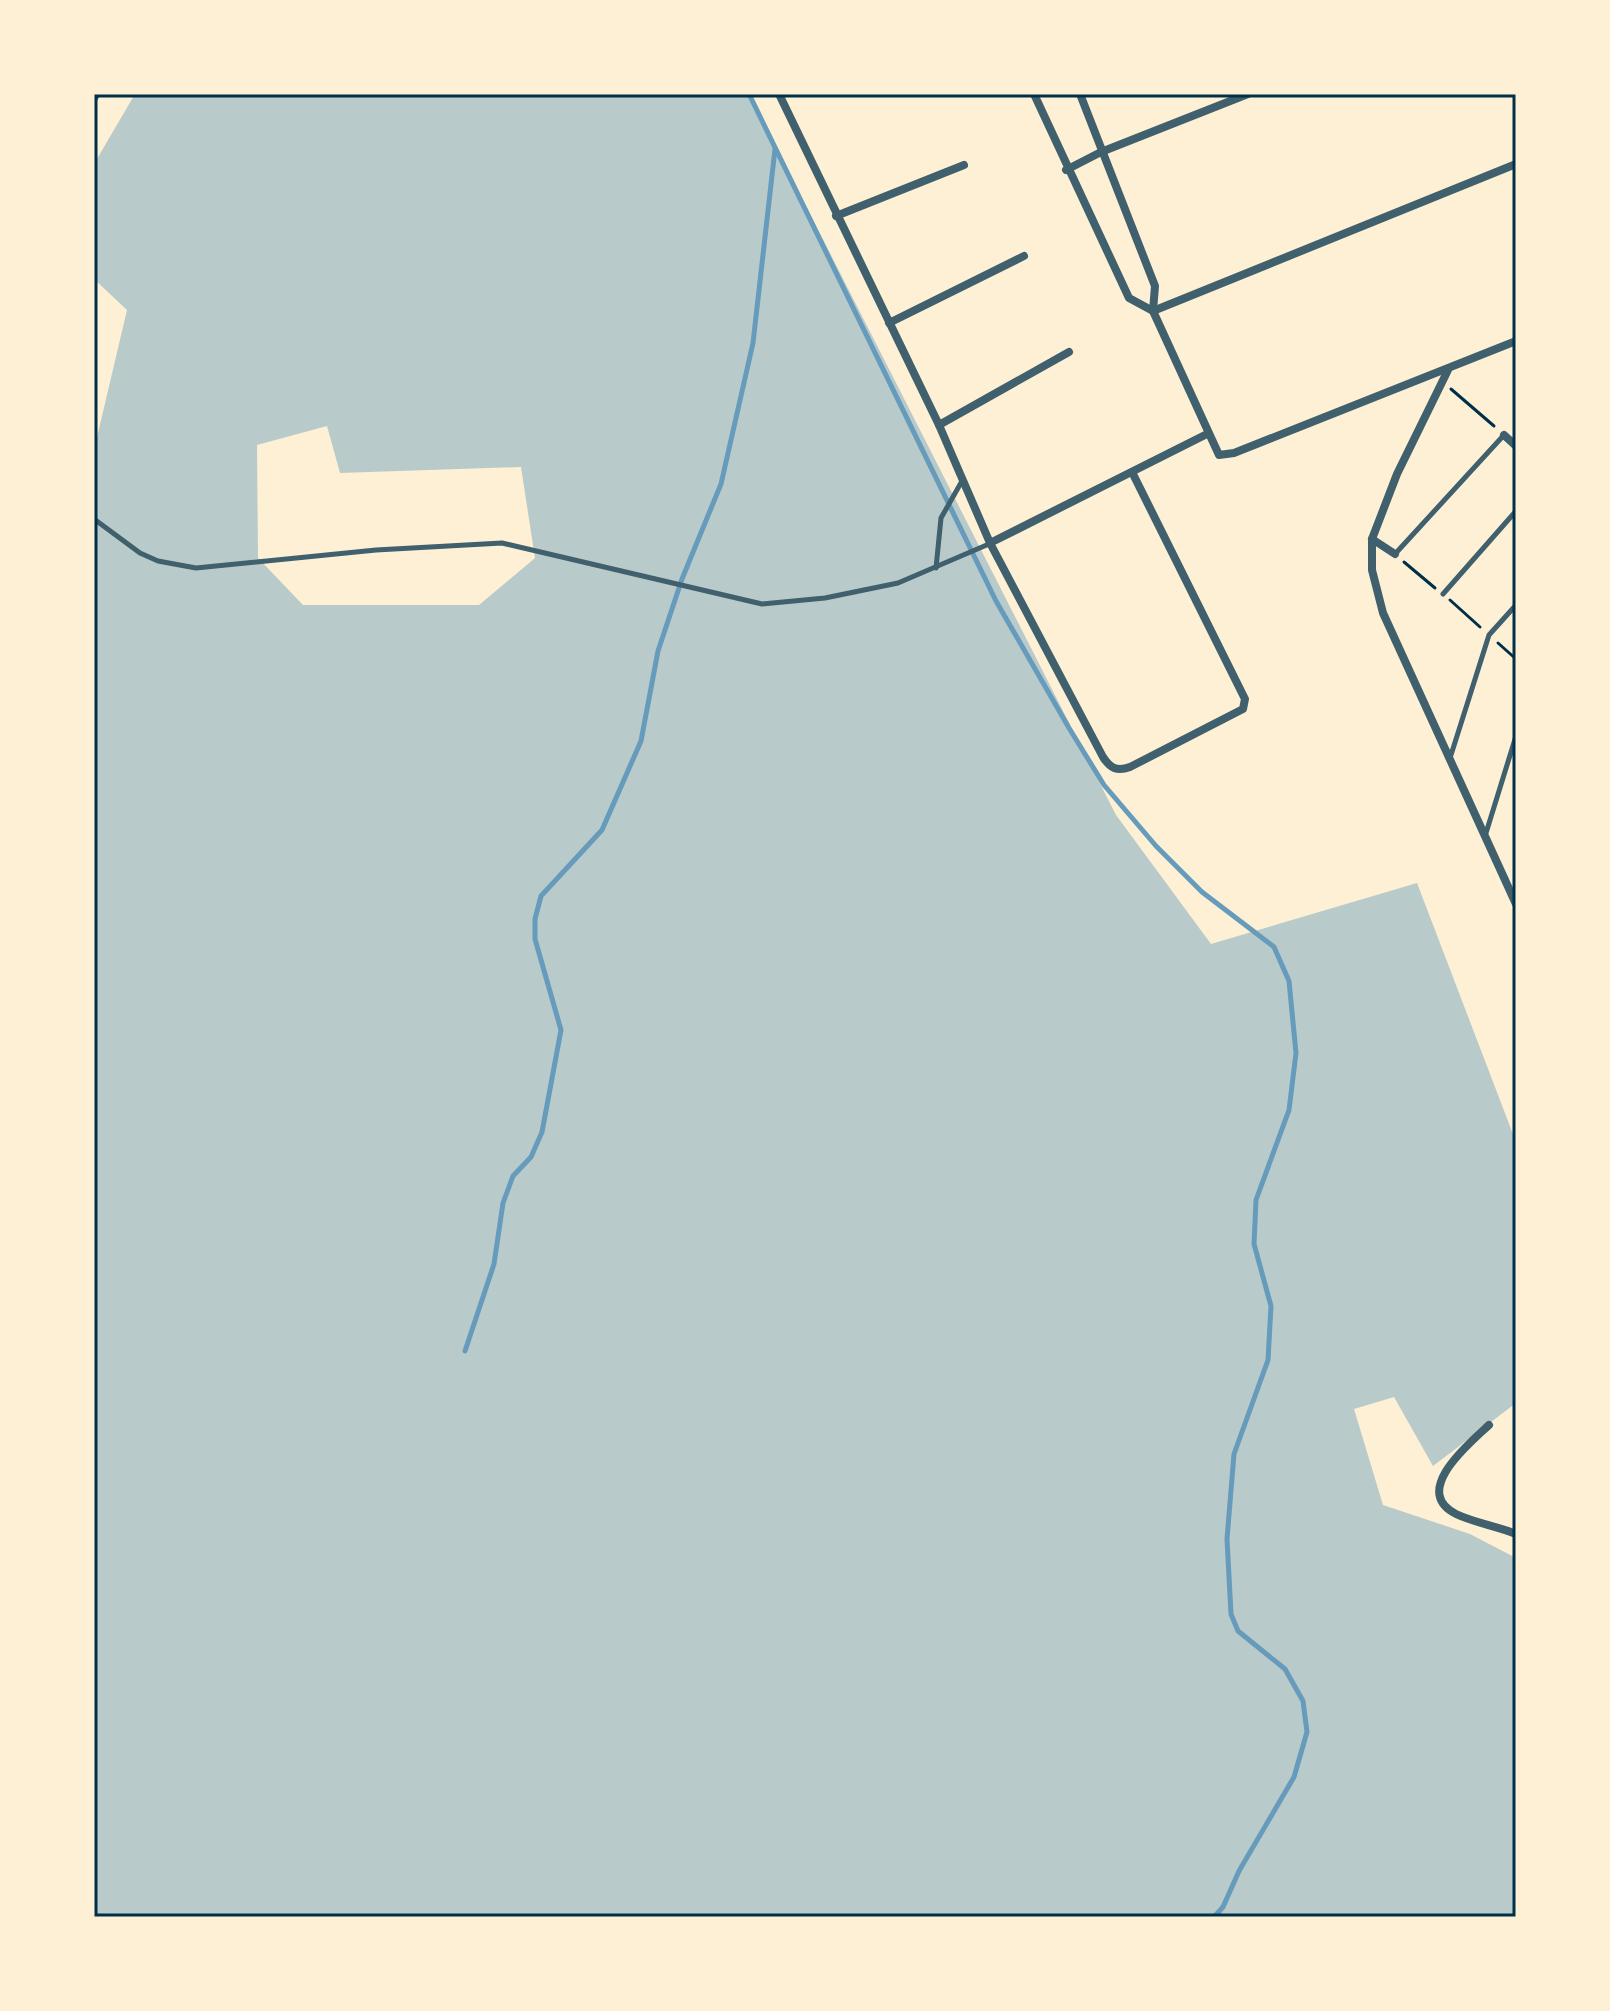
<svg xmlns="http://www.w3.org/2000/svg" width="1610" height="2011" viewBox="0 0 1610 2011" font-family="Mulish,sans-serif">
	<rect width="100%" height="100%" fill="#fdf0d5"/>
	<path fill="#b9caca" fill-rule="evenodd" d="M135,94h614l367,721 95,129 206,-61 99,259v261l-83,63 -39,-69 -40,12 29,96 87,29 46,24v359h-1422v-1467l33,-140 -33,-31v-115zM327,426l13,47 181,-6 14,91 -56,47h-176l-45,-47 -1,-113z"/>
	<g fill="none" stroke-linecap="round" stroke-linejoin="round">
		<g stroke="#669bbc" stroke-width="5">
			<polyline points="749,94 996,601 1069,728 1104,785 1156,846 1202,892 1274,947 1289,981 1296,1053 1289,1110 1256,1200 1254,1244 1271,1306 1268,1360 1234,1454 1227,1539 1231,1614 1238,1631 1285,1669 1303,1701 1307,1732 1294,1777 1239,1871 1223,1907 1214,1917"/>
			<polyline points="465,1351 494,1264 503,1203 513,1176 531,1157 542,1132 561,1030 535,939 535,919 541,896 602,830 641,741 658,651 682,579 721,484 753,343 775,149"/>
		</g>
		<g stroke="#003049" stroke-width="3">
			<polyline points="1451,389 1494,426"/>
			<polyline points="1404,562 1435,588"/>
			<polyline points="1450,600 1480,627"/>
			<polyline points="1498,643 1516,659"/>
		</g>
		<g stroke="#3f606c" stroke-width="5">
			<polyline points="94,101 98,94"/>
			<polyline points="94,519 140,553 158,561 196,568 376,550 502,543 762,604 825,598 898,583 989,544"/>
			<polyline points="1395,554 1504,435"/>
			<polyline points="936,568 941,518 962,481"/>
			<polyline points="1443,594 1516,511"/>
			<polyline points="1451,755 1489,635 1516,605"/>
			<polyline points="1486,833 1516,736"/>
		</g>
		<g stroke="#3f606c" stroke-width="8">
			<path d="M779,94l160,331 51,118 113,214c7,11 14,15 27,10l113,-58 2,-10 -113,-227"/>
			<polyline points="1034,94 1129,298 1153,311 1516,164"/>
			<polyline points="1080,94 1155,286 1153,311 1219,455 1234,453 1516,341"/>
			<polyline points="1066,170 1101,152 1248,94"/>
			<polyline points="836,216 964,165"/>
			<polyline points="889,323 1024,256"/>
			<polyline points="1448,370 1397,474 1372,539 1372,570 1383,613 1516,904"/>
			<polyline points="939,425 1069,352"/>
			<polyline points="1504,435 1516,446"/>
			<polyline points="1372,539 1395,554"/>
			<polyline points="990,543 1207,434"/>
			<path d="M1489,1425c-18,17 -79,66 -33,89 19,9 41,12 60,20"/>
		</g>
	</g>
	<rect width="1610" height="2011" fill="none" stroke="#fdf0d5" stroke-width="192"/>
	<rect x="96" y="96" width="1418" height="1819" fill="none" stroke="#003049" stroke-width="3"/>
</svg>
